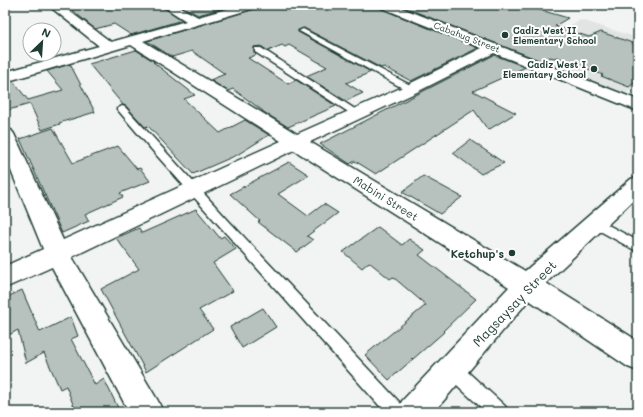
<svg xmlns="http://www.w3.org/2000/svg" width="643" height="417" viewBox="0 0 643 417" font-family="Mali,sans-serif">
	<rect width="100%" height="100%" fill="#f2f3f3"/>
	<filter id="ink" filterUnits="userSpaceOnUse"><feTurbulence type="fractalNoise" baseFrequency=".025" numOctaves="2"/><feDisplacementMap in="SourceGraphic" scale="8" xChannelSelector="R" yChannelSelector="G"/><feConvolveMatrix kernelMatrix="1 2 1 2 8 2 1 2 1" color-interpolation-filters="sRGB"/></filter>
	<g filter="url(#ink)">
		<polygon fill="#e0e4e3" points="581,20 638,38 638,85 620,97 511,53"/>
		<g fill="#b7c1bd" stroke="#1f3d34">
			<polygon points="66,5 160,5 182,20 131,35 114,24 95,29"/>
			<polygon points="179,5 235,5 198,15"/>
			<polygon points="262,5 376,5 379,8 478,48 411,81 384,67 381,68 304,28 298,30 298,32 371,72 346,83 363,93 346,101 306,76 327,67 289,45 285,47 282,45 268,51 261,46 254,47 254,52 256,55 248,58 288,84 296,80 336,106 288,127 262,111 263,111 233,89 228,91 210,80 225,74 192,51 172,57 147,41 258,8"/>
			<polygon points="398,5 523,5 568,18 555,26 589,37 601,32 638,45 638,80 629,87 601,76 603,75 557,57 554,58 550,57 541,61"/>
			<polygon points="136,50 155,62 153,62 195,95 184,99 220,133 245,120 269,135 237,155 193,174 148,126 145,127 126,106 123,105 89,64"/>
			<polygon points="494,55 526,67 473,91 516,113 488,130 474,110 376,174 355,161 350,164 320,144"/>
			<polygon points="70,64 95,112 59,123 60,124 42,130 30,104 5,111 5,83 13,81 28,100 63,90 47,71"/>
			<polygon points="53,128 73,163 118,146 137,169 140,168 150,181 120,193 123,197 85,214 89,221 62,233 20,139"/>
			<polygon points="470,140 504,163 481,174 453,153"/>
			<polygon points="289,162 309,175 278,194 308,216 324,204 338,213 307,236 313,240 297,252 258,222 260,221 230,194"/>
			<polygon points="423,176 438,184 462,197 440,214 402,192"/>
			<polygon points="196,209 220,238 224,236 236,249 213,263 233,291 199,310 213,329 146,372 101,289 139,269 116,238 139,228 142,233"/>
			<polygon points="378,227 402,245 409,239 425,250 419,255 476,299 443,331 444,332 389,380 365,355 426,305 393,277 390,279 369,262 362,268 343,252"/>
			<polygon points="22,290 40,332 71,317 78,336 71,339 95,385 104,379 120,412 76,412 66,386 60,389 44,353 26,363 18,330 5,337 5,298"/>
			<polygon points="263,308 276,327 242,348 230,327"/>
		</g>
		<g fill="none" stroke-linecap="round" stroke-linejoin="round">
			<g stroke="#1f3d34" stroke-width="3">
				<g id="lane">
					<polygon points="303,29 414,87 415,89 414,91 408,91 301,32 299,31"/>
					<polygon points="255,48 261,48 361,113 356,116 353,115 255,52"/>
					<polygon points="122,106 125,107 228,220 403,406 406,412 385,412 152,150 117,109"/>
					<polygon points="595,218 638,241 638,252 591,226 589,223 591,220"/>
					<polygon points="452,361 458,363 505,406 508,412 486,412 446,375 444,369 446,363"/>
				</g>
			</g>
			<g stroke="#1f3d34" stroke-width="3">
				<g id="street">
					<polygon points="48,5 61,5 111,42 186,21 161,5 176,5 198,17 241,5 260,5 258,7 143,41 297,134 405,86 488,45 493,44 498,45 500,48 498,51 417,92 310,142 525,271 631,179 638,177 638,196 546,283 638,341 638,371 628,367 529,300 434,412 397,412 402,401 509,287 294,150 72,257 158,401 163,412 129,412 52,267 5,288 5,266 43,249 5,156 5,129 11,130 14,134 63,240 281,141 131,45 5,82 5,72 99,46"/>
					<polygon points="626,5 638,5 638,11 628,7"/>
				</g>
			</g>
			<g stroke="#1f3d34" stroke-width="3">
				<polygon id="secondary" points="378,5 394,5 638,100 638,111 380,7"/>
			</g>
			<use href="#lane" fill="#fff" fill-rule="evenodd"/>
			<use href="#street" fill="#fff" fill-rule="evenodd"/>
			<use href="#secondary" fill="#fff" fill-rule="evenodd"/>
		</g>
	</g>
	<g fill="#1f3d34" stroke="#fff" stroke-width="1.5">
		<circle cx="505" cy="35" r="4"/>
		<circle cx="594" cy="69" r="4"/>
		<circle cx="512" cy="253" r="4"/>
	</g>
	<g text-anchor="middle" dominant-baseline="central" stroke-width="4" stroke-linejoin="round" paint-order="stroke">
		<g font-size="9" font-weight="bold" fill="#1f3d34" stroke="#fff" text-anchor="start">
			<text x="513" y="30">Cadiz West II<tspan x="513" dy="10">Elementary School</tspan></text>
			<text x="586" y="64" text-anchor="end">Cadiz West I<tspan x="586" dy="10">Elementary School</tspan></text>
		</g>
		<g font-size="9" fill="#1f3d34" stroke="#fff">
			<text transform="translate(467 37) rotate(21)">Cabahug Street</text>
		</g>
		<g font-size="11" fill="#1f3d34" stroke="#fff">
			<text transform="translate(386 198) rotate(32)">Mabini Street</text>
		</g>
		<g font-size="11" font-weight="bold" fill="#1f3d34" stroke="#fff" text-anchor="end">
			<text x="504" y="253">Ketchup's</text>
		</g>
		<g font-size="13" fill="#1f3d34" stroke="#fff">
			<text transform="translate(514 303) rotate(-46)">Magsaysay Street</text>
		</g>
	</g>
	<rect width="643" height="417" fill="none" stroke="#fff" stroke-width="20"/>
	<rect x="10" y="10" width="623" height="397" fill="none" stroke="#1f3d34" stroke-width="1.5" filter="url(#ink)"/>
	<g transform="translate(42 42) rotate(25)"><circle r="19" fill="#ffffff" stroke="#a5b1ae"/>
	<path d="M0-3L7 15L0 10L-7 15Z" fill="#1f3d34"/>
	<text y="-6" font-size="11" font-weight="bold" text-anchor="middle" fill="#1f3d34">N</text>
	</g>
</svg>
